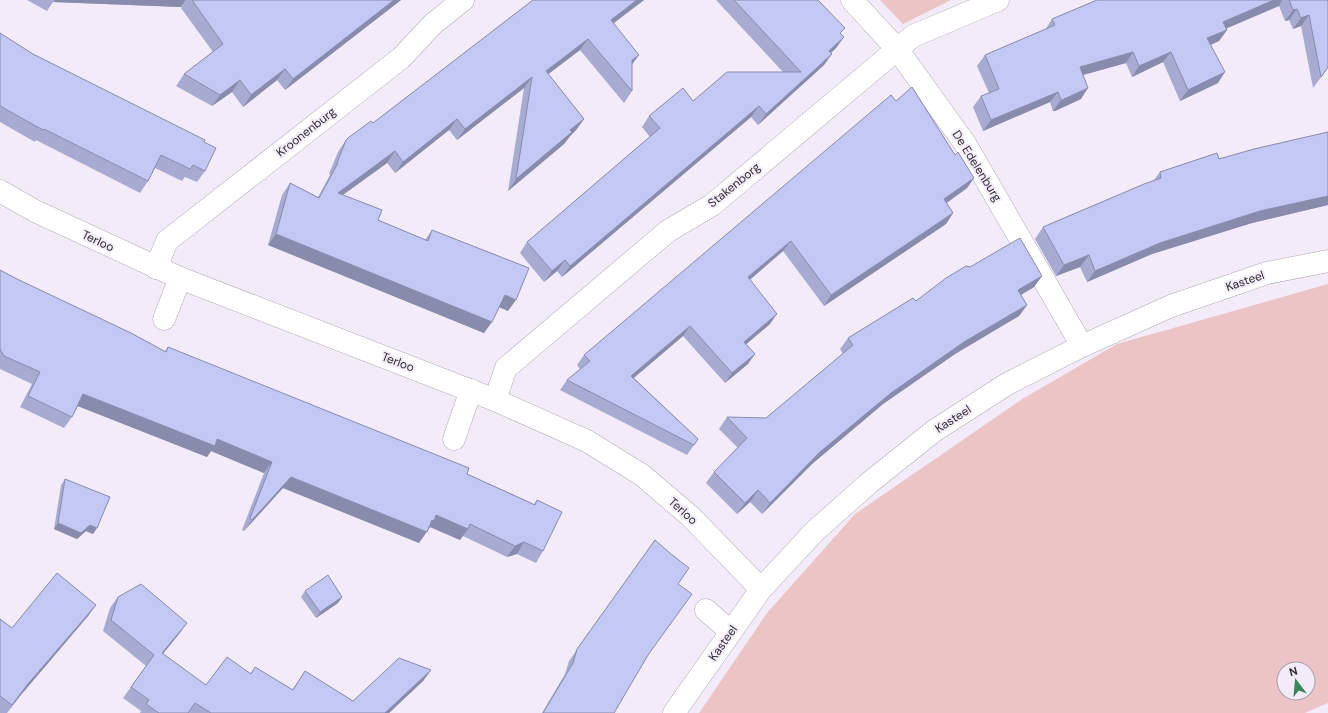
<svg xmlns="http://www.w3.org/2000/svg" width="1328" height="713" viewBox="0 0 1328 713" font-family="'DM Sans',sans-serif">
	<rect width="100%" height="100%" fill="#f3ebf9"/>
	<g fill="#ecc4c6" fill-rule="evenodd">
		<polygon points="880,0 951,0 903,24"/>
		<path d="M1328,284v419l-23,10h-606l68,-100 88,-99 169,-116 93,-54zM1284,669h24v24h-24z"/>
	</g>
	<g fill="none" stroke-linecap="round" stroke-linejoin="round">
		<g stroke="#b2abb8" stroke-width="23">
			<g id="minor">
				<polyline points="852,0 897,49 966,145 1082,346"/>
				<polyline points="0,191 35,211 180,278 495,400 587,441 642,475 690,516 761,589"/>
				<polyline points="156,268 167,241 401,58 433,24 463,0"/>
				<polyline points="164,319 180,278"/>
				<polyline points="495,400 506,368 668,231 712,205 913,36 998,0"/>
				<polyline points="454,439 471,390"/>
				<polyline points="706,610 731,632"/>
				<polyline points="674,713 761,589 815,531 869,483 934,431 1007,384 1082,346 1171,306 1267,273 1328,261"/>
			</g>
		</g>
		<use href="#minor" stroke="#fff" stroke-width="22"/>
	</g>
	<g fill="#a7abd2">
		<polygon points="27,0 186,0 181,7 53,2 47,11"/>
		<polygon points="186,0 401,0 285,90 277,80 243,107 232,92 212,106 176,86 184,74 213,52 181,8"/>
		<polygon points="533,0 644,0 614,23 632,65 632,91 624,103 580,50 548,74 584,119 576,130 571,135 564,144 508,191 524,88 457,140 449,130 395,173 387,163 343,195 378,220 425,240 432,230 508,311 499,307 484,333 268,245 282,195 290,183 318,197 330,175 329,174 338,152 346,140 373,123"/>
		<polygon points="716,0 818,0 841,34 844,37 836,48 831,53 824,65 758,125 751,117 562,277 557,271 544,282 520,253 527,242 650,137 642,127 649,116 693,101 783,72"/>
		<polygon points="1097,0 1328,0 1328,68 1313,88 1301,26 1293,29 1289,20 1285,21 1279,6 1226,28 1227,30 1219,41 1211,45 1218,83 1180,101 1163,62 1132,77 1126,63 1083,75 1081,99 1055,111 1053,111 1050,102 983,131 973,107 981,96 989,93 977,66 985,55 1045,30 1052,19"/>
		<polygon points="0,33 33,54 204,142 205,171 197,182 185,177 182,181 155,168 148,181 140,193 36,140 35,142 0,122"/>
		<polygon points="896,101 955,155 974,178 967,188 946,203 953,213 946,224 824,306 783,251 750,280 770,324 746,344 748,364 725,383 683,336 634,378 698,439 687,455 560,390 567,380 580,369 577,365 584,355"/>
		<polygon points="1328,132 1328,205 1252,223 1152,254 1087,282 1080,267 1056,276 1035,239 1043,227 1154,180 1160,172 1219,159"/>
		<polygon points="970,267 1042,276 1034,287 1021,295 1027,305 1019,316 955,354 883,404 812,464 762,514 750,502 737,514 706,483 714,472 738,448 719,429 727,417 766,418 843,354 840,349 848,338 916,301"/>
		<polygon points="0,270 17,279 164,352 168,347 467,474 534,504 537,500 543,551 536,563 517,554 507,557 463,536 460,540 430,527 419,543 283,488 244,531 242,530 264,473 211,451 207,457 78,406 72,417 64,428 20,407 32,384 0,369"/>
		<polygon points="65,479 93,534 86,531 77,539 54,529 61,485"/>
		<polygon points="655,540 678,584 647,657 614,713 542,713 565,674 569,661"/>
		<polygon points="305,591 342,597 338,603 316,618 301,597"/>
		<polygon points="118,597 187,623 179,634 163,654 206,685 250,674 255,667 292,690 305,671 353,701 431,670 423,681 389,713 140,713 141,711 123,698 146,666 103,631 110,608"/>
		<polygon points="96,605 88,616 20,696 7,713 0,713 0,619 12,628"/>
	</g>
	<g fill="#888bab">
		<polygon points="55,0 186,0 181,7 53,2"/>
		<polygon points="394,0 401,0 285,90 293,79"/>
		<polygon points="637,0 644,0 603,31 611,20"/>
		<polygon points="1274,0 1282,0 1279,6 1216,33 1223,22"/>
		<polygon points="1297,9 1289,20 1285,21 1293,10"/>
		<polygon points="1309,15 1301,26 1293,29 1301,18"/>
		<polygon points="1227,30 1219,41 1200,49 1207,38"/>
		<polygon points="844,37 836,48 821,62 829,51"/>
		<polygon points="588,39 580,50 538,82 546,71"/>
		<polygon points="1133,52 1126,63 1072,78 1080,67"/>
		<polygon points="1171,52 1163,62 1132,77 1139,66"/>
		<polygon points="832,54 824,65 758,125 766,114"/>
		<polygon points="639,55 631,66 632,60"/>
		<polygon points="285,69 277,80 243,107 251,95"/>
		<polygon points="1225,72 1218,83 1180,101 1188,90"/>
		<polygon points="532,77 524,88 457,140 465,129"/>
		<polygon points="240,80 232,92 212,106 220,95"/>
		<polygon points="1088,88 1081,99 1055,111 1053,111 1061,100"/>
		<polygon points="1058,92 1050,102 983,131 991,120"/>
		<polygon points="759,106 751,117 562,277 570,266"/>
		<polygon points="457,119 449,130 395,173 403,162"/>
		<polygon points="584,119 576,130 571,135 564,144 508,191 516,179 570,130"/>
		<polygon points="395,151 387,163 330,204 338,193"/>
		<polygon points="974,178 967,188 937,210 944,199"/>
		<polygon points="1328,196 1328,205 1252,223 1152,254 1087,282 1095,271 1160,243 1260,211"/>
		<polygon points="953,213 946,224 824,306 831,295"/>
		<polygon points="276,234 492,322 484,333 268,245"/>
		<polygon points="791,241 783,251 741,287 748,277"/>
		<polygon points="1089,255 1080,267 1056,276 1064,265"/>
		<polygon points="565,260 557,271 544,282 552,271"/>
		<polygon points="1042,276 1034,287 1010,301 1018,290"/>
		<polygon points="505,295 516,300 508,311 497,306"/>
		<polygon points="1027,305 1019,316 955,354 883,404 812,464 762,514 770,503 820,452 891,393 964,342"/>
		<polygon points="777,314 770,324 737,352 744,342"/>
		<polygon points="690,326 683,336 624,386 631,376"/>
		<polygon points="755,354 748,364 725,383 732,373"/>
		<polygon points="83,394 217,439 272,462 264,473 211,451 207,457 75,405"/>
		<polygon points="291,477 436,515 468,529 460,540 430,527 419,543 283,488 244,531 252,520"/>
		<polygon points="758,490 750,502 737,514 745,503"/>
		<polygon points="58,523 90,525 97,528 93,534 86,531 77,539 54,529"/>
		<polygon points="524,542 517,554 507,557 515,546"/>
		<polygon points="342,597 338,603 316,618 320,612"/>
		<polygon points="96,605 88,616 20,696 7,713 27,685"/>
		<polygon points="187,623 179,634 154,664 162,653"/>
		<polygon points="431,670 423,681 389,713 385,713"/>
	</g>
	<g fill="#c2c7f4" stroke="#888bab">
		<polygon points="192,0 394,0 293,79 285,69 251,95 240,80 220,95 184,74 223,44"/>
		<polygon points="533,0 637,0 611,20 639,55 632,60 632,91 588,39 546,71 584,119 570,130 572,132 516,179 532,77 465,129 457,119 403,162 395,151 338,193 382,210 378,220 428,241 432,230 529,268 516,300 505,295 492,322 276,234 290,183 319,198 338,163 337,163 346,140 348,138 371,121 373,123"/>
		<polygon points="734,0 818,0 845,28 840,33 844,37 829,51 832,54 766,114 759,106 570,266 565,260 552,271 527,242 660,128 649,116 683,88 693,101 727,72 801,72"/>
		<polygon points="1097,0 1274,0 1223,22 1227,30 1207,38 1225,72 1188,90 1171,52 1139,66 1133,52 1080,67 1088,88 1062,100 1061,100 1058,92 991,120 981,96 999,89 985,55 1055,25 1052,19"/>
		<polygon points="1289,0 1328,0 1328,67 1321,77 1309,15 1301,18 1297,9 1293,10"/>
		<polygon points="0,33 33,54 205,140 204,142 216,148 205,171 193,165 190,169 161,155 148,181 44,129 43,130 0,106"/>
		<polygon points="912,87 955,155 958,152 974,178 944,199 953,213 831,295 791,241 748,277 777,314 744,342 755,354 732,373 690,326 631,376 698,439 694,445 567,380 590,361 584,355 891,95 896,101"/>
		<polygon points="1328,132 1328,196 1260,211 1160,243 1095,271 1089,255 1064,265 1043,227 1144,184 1161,178 1160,172 1217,153 1219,159 1254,149"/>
		<polygon points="1020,238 1042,276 1018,290 1027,305 964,342 891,393 820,452 770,503 758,490 745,503 714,472 747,438 727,417 766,418 853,345 848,338 913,298 916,301 946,278 966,266 970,267"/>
		<polygon points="0,270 17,279 131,333 166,352 168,347 469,468 467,474 535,505 537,500 562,512 543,551 524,542 515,546 470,524 468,529 436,515 434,521 432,520 427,532 291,477 252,520 250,518 272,462 217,439 215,446 83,394 72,417 28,396 40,372 4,356 0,349"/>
		<polygon points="65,479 110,497 97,528 90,525 81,533 58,523"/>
		<polygon points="655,540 671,554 689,568 678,584 692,594 648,655 614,713 543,713 573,663 577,649"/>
		<polygon points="57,573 96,605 27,685 12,705 0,696 0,619 12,628"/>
		<polygon points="328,575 342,597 320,612 305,591"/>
		<polygon points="141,584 187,623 162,653 206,685 227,657 251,674 255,667 293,690 305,671 353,701 399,658 431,670 385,713 211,713 195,703 188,713 159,713 146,704 149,700 131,687 154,655 111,620 118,597"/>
	</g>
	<g text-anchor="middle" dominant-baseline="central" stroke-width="4" stroke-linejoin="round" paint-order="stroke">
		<g font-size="12" fill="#312e33" stroke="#f3ebf9">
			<text transform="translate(306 132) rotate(-38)">Kroonenburg</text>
			<text transform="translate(977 166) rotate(58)">De Edelenburg</text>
			<text transform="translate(734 185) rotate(-39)">Stakenborg</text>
			<text transform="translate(98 241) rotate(25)">Terloo</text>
			<text transform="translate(1245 281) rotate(-19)">Kasteel</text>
			<text transform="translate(398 362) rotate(21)">Terloo</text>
			<text transform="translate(953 419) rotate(-33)">Kasteel</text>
			<text transform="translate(683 511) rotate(42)">Terloo</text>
			<text transform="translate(723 643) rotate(-55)">Kasteel</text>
		</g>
	</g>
	<g transform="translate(1296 681) rotate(344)"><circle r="19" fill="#f3ebf9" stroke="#a59faa"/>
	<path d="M0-3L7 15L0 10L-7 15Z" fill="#398756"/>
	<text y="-6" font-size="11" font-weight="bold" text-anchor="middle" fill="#312e33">N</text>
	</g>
</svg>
